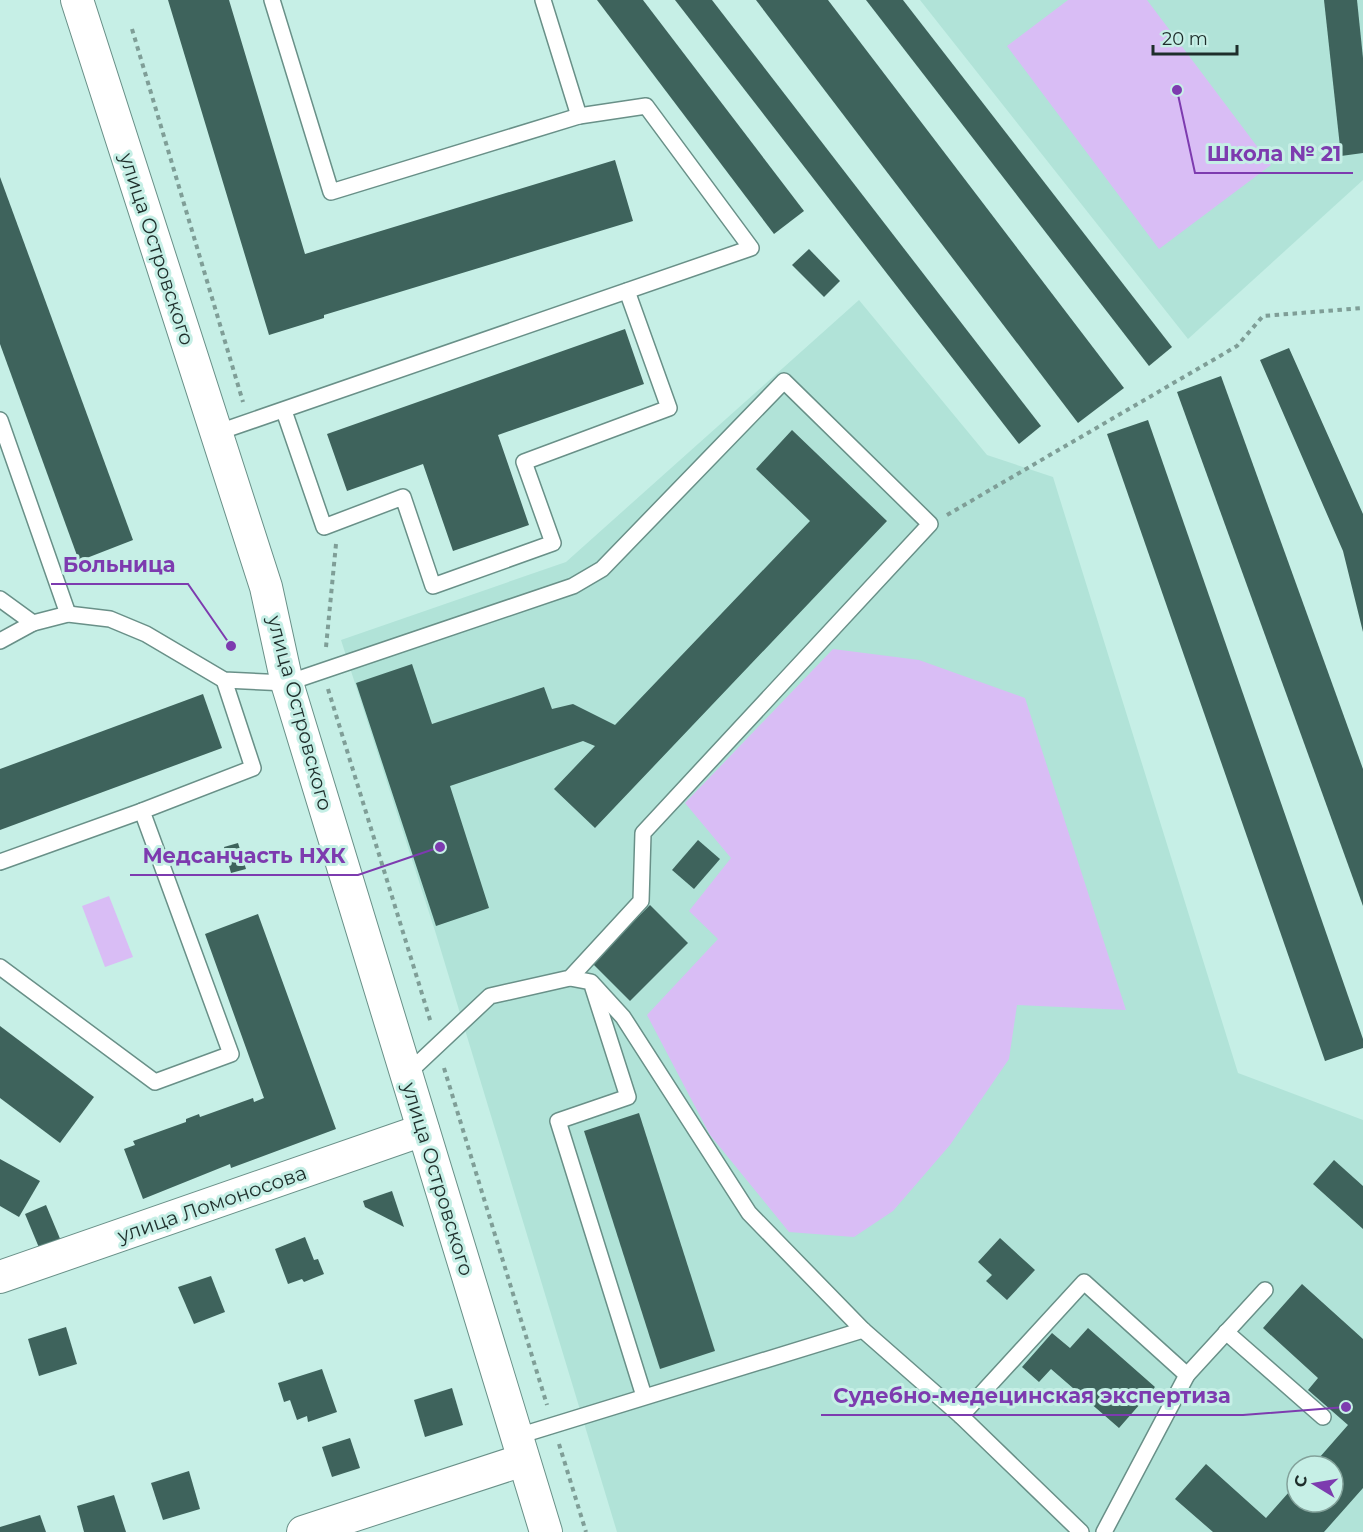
<svg xmlns="http://www.w3.org/2000/svg" width="1363" height="1532" viewBox="0 0 1363 1532" font-family="Montserrat,sans-serif">
	<rect width="100%" height="100%" fill="#c6efe6"/>
	<g fill="#b1e3d8" fill-rule="evenodd">
		<polygon points="920,0 1363,0 1363,180 1188,339"/>
		<path d="M859,300l128,155 66,22 185,596 125,47v412h-746l-181,-598 -95,-294 225,-78zM1297,1466h36v36h-36z"/>
	</g>
	<g fill="#d9bdf5">
		<polygon points="1068,0 1147,0 1271,165 1159,249 1007,46"/>
		<polygon points="833,649 919,660 1025,698 1126,1010 1017,1005 1009,1059 950,1145 893,1211 854,1237 789,1232 710,1135 647,1015 718,939 689,911 731,858 685,803"/>
		<polygon points="109,896 133,957 105,967 82,906"/>
	</g>
	<g fill="#3e635c">
		<polygon points="168,0 229,0 305,254 615,160 633,221 324,315 324,318 269,335"/>
		<polygon points="597,0 643,0 804,211 774,234"/>
		<polygon points="675,0 712,0 1041,426 1019,444"/>
		<polygon points="756,0 828,0 1124,388 1078,423"/>
		<polygon points="866,0 903,0 1172,347 1149,366"/>
		<polygon points="1324,0 1357,0 1363,58 1363,153 1341,156"/>
		<polygon points="0,177 133,540 79,561 0,344"/>
		<polygon points="809,249 840,281 824,297 792,265"/>
		<polygon points="625,329 644,384 498,435 529,525 453,551 423,464 347,491 327,434"/>
		<polygon points="1289,348 1363,514 1363,632 1343,551 1260,360"/>
		<polygon points="1221,376 1363,769 1363,906 1177,392"/>
		<polygon points="1148,420 1363,1039 1363,1048 1325,1061 1107,434"/>
		<polygon points="792,430 887,521 595,828 554,789 595,746 583,741 450,786 489,908 436,926 356,683 412,664 432,724 544,687 552,709 573,704 615,725 810,521 756,469"/>
		<polygon points="203,694 222,748 0,830 0,769"/>
		<polygon points="698,840 720,859 694,889 672,870"/>
		<polygon points="238,843 246,869 231,873 224,847"/>
		<polygon points="650,905 688,943 630,1001 592,963"/>
		<polygon points="258,914 336,1129 231,1168 230,1164 143,1199 124,1149 135,1145 133,1141 186,1122 186,1119 199,1114 200,1117 253,1098 254,1102 264,1098 205,934"/>
		<polygon points="0,1026 94,1097 60,1143 0,1098"/>
		<polygon points="639,1113 715,1351 660,1369 584,1131"/>
		<polygon points="0,1159 40,1181 19,1217 0,1206"/>
		<polygon points="1334,1160 1363,1186 1363,1229 1313,1184"/>
		<polygon points="392,1191 404,1227 365,1207 363,1201"/>
		<polygon points="46,1205 61,1241 40,1250 25,1214"/>
		<polygon points="305,1237 314,1260 318,1259 324,1274 304,1282 302,1279 288,1284 275,1249"/>
		<polygon points="1000,1238 1035,1270 1007,1300 986,1281 992,1275 978,1262"/>
		<polygon points="211,1276 225,1312 194,1324 178,1287"/>
		<polygon points="1302,1284 1363,1339 1363,1488 1324,1532 1213,1532 1175,1499 1206,1464 1266,1518 1297,1483 1297,1502 1333,1502 1333,1466 1312,1466 1348,1425 1308,1390 1318,1378 1263,1328"/>
		<polygon points="66,1327 77,1364 39,1376 28,1339"/>
		<polygon points="1088,1328 1155,1387 1119,1428 1051,1369 1039,1382 1022,1367 1052,1333 1070,1348"/>
		<polygon points="322,1369 337,1412 308,1422 307,1416 297,1420 290,1400 284,1402 278,1383"/>
		<polygon points="452,1388 463,1425 425,1437 414,1400"/>
		<polygon points="350,1438 360,1468 332,1477 322,1447"/>
		<polygon points="189,1471 200,1509 163,1520 151,1483"/>
		<polygon points="114,1495 126,1532 84,1532 77,1506"/>
		<polygon points="40,1515 46,1532 0,1532 0,1527"/>
	</g>
	<g fill="none" stroke-linecap="round" stroke-linejoin="round">
		<g stroke="#699088" stroke-width="18">
			<g id="service">
				<polyline points="543,0 579,116"/>
				<polyline points="284,411 324,527 403,497 433,586 553,543 524,462 669,408 627,291"/>
				<polyline points="0,420 68,614"/>
				<polyline points="216,433 751,248 646,106 579,116 331,192 272,0"/>
				<polyline points="0,599 33,623"/>
				<polyline points="0,641 33,623 68,614 110,619 146,634 224,680 287,683 573,586 602,569 784,381 930,524 643,833 641,901 570,978 490,996 407,1074"/>
				<polyline points="0,862 142,811"/>
				<polyline points="0,967 155,1082 231,1054 142,811 253,768 224,680"/>
				<polyline points="570,978 591,982 623,1017 749,1213 863,1330 961,1416 1081,1532"/>
				<polyline points="593,988 628,1097 558,1121 644,1396"/>
				<polyline points="1226,1332 1323,1417"/>
				<polyline points="961,1416 1084,1282 1187,1375"/>
				<polyline points="515,1437 863,1330"/>
				<polyline points="1104,1532 1187,1375 1265,1290"/>
			</g>
		</g>
		<g stroke="#699088" stroke-width="34">
			<g id="minor">
				<polyline points="77,0 266,587 287,683 546,1532"/>
				<polyline points="0,1277 423,1130"/>
				<polyline points="303,1532 523,1460"/>
			</g>
		</g>
		<g stroke="#7f9e97" stroke-width="4" stroke-dasharray="4.5 4.5" stroke-linecap="butt">
			<polyline points="132,29 243,402"/>
			<polyline points="947,515 1237,346 1263,316 1363,308"/>
			<polyline points="326,647 336,544"/>
			<polyline points="328,689 431,1023"/>
			<polyline points="444,1068 547,1405"/>
			<polyline points="559,1444 586,1532"/>
		</g>
		<use href="#service" stroke="#fff" stroke-width="15"/>
		<use href="#minor" stroke="#fff" stroke-width="32"/>
	</g>
	<g text-anchor="middle" dominant-baseline="central" stroke-width="6" stroke-linejoin="round" paint-order="stroke">
		<g font-size="20" fill="#1e2e2b" stroke="#c6efe6">
			<text transform="translate(157 249) rotate(72)">улица Островского</text>
			<text transform="translate(300 713) rotate(75)">улица Островского</text>
			<text transform="translate(438 1179) rotate(73)">улица Островского</text>
			<text transform="translate(212 1204) rotate(-19)">улица Ломоносова</text>
		</g>
	</g>
	<path fill="none" stroke="#7d3baf" stroke-width="2" d="M1177 90L1195 173H1353M231 646L188 584H51M440 847L358 875H130M1346 1407L1243 1415H821"/>
	<g fill="#7d3baf" stroke="#c6efe6" stroke-width="2">
		<circle cx="1177" cy="90" r="6"/>
		<circle cx="231" cy="646" r="6"/>
		<circle cx="440" cy="847" r="6"/>
		<circle cx="1346" cy="1407" r="6"/>
	</g>
	<g font-size="21" text-anchor="middle" font-weight="bold" fill="#7d3baf" stroke="#c6efe6" stroke-width="6" stroke-linejoin="round" paint-order="stroke">
		<text x="1274" y="161">Школа № 21</text>
		<text x="119" y="572">Больница</text>
		<text x="244" y="863">Медсанчасть НХК</text>
		<text x="1032" y="1403">Судебно-медецинская экспертиза</text>
	</g>
	<g transform="translate(1315 1484) rotate(281)"><circle r="28" fill="#c6efe6" stroke="#83a29b" stroke-width="1.5"/>
	<path d="M0-4.5L10 22L0 15L-10 22Z" fill="#7d3baf"/>
	<text y="-9" font-size="16" font-weight="bold" text-anchor="middle" fill="#1e2e2b">С</text>
	</g>
	<path d="M1153 45v9h84v-9" fill="none" stroke="#1e2e2b" stroke-width="3"/>
	<text x="1162" y="45" font-size="18" fill="#1e2e2b" stroke="#c6efe6" stroke-width="4.5" paint-order="stroke">20 m</text>
</svg>
